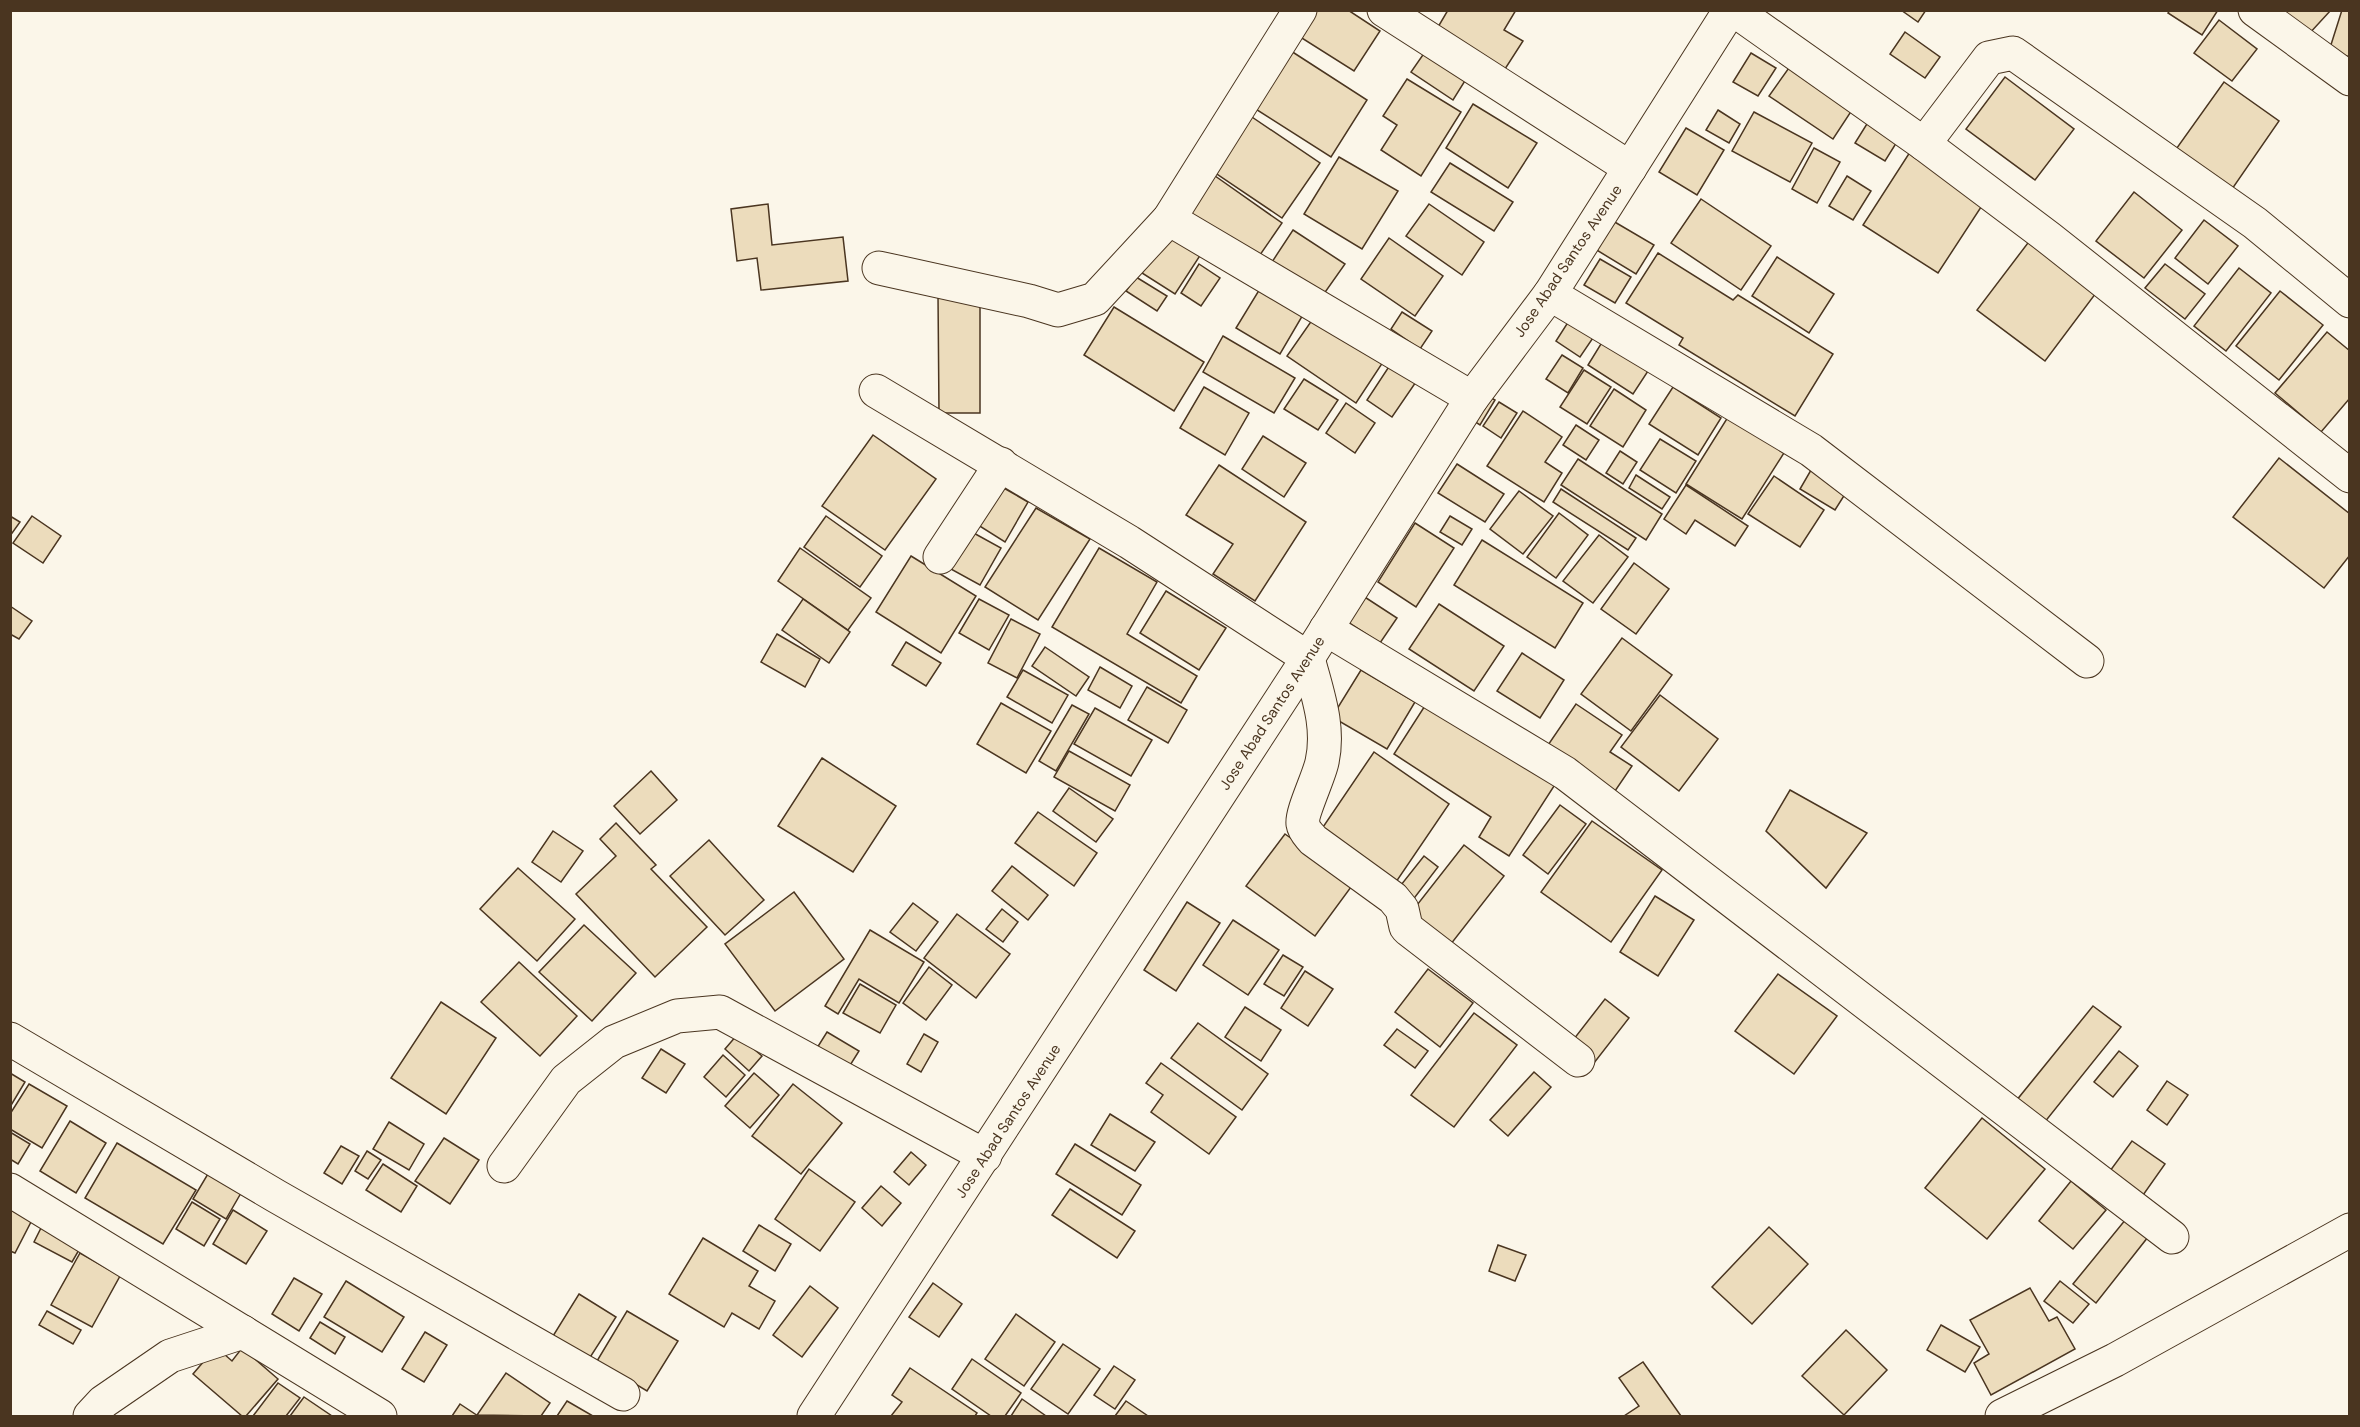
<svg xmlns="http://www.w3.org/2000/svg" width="2360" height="1427" viewBox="0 0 2360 1427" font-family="'DM Sans',sans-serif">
	<rect width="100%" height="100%" fill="#fbf6e9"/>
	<g fill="#ecdcbc" stroke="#4a3520" stroke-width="1.5">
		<polygon points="1313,10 1348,10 1380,31 1354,71 1297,35"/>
		<polygon points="1448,10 1516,10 1504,30 1523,41 1505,69 1438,27"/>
		<polygon points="1901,10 1926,10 1918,22"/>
		<polygon points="2170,10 2218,10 2202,35 2168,13"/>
		<polygon points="2287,10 2331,10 2308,35 2284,13"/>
		<polygon points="2342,10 2350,10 2350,57 2329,51"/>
		<polygon points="2219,20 2257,49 2232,81 2194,53"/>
		<polygon points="1905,32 1940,57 1925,78 1890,54"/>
		<polygon points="1427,49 1468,76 1453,100 1411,72"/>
		<polygon points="1291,51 1367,100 1331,157 1254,108"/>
		<polygon points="1751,53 1776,68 1758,96 1733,82"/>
		<polygon points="1791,65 1854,107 1833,139 1769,96"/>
		<polygon points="2005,77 2074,129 2035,180 1966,129"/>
		<polygon points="1407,79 1461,112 1421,176 1381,150 1397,125 1383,116"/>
		<polygon points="2224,82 2279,121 2230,192 2174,152"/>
		<polygon points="1473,104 1537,143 1508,188 1446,148"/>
		<polygon points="1718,110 1740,124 1729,143 1706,130"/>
		<polygon points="1754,112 1812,143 1790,182 1732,151"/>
		<polygon points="1246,113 1320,163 1282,218 1208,168"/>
		<polygon points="1870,119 1900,137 1885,161 1855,143"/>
		<polygon points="1686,128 1724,150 1697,195 1659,172"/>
		<polygon points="1814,148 1840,162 1817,203 1792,189"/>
		<polygon points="1910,152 1985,201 1938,273 1863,225"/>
		<polygon points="1339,157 1398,191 1362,249 1304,214"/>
		<polygon points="1450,163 1513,202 1494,231 1431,192"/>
		<polygon points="1208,171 1282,223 1253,265 1178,213"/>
		<polygon points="1847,176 1871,191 1853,220 1829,206"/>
		<polygon points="2134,192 2182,230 2144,278 2096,241"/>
		<polygon points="1701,199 1771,246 1741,290 1671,243"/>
		<polygon points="768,204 772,245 843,237 848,281 761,290 757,258 737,261 731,209"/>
		<polygon points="1429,204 1484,242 1462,275 1406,236"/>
		<polygon points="2204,220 2238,246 2208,284 2175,258"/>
		<polygon points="1613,221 1654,245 1636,274 1595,249"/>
		<polygon points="1293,230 1345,264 1321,298 1270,265"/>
		<polygon points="1168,233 1201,254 1175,294 1142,273"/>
		<polygon points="2034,235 2102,285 2045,361 1977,310"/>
		<polygon points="1389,238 1443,276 1415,316 1361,279"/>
		<polygon points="1658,253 1733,300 1738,295 1833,354 1795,416 1679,345 1683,338 1626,303"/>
		<polygon points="1777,257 1834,294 1809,333 1752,296"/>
		<polygon points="1600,259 1631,277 1615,303 1584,285"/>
		<polygon points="1199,264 1220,278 1201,306 1181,293"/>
		<polygon points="2165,264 2205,294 2185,319 2145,288"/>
		<polygon points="2239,268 2271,293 2226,351 2194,326"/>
		<polygon points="1136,277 1167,296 1157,311 1126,291"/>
		<polygon points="1261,287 1304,313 1280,354 1236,328"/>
		<polygon points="2280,291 2323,325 2279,380 2236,346"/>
		<polygon points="938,295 980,295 980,413 939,413"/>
		<polygon points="1114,307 1204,362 1174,411 1084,355"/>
		<polygon points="1402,312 1432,331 1420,349 1391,329"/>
		<polygon points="1317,313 1385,359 1356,403 1287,356"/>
		<polygon points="1572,316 1597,332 1580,357 1556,341"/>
		<polygon points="2327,332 2350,351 2350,398 2321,432 2275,393"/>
		<polygon points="1223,336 1295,378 1274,413 1203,372"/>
		<polygon points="1604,339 1650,368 1633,394 1588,365"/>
		<polygon points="1562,355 1583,368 1568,393 1546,379"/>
		<polygon points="1392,362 1418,379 1392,417 1367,400"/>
		<polygon points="1584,370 1611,387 1587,424 1560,407"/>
		<polygon points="1304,379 1338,400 1318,430 1284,409"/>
		<polygon points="1204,387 1249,413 1225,455 1180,428"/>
		<polygon points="1673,387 1721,418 1698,455 1649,424"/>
		<polygon points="1614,389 1646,410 1623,447 1590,426"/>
		<polygon points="1481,392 1495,400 1480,425 1466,416"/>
		<polygon points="1499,402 1517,413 1501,438 1483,426"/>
		<polygon points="1346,403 1375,423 1355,453 1326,433"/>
		<polygon points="1733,409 1789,445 1742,519 1686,484"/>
		<polygon points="1523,411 1562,437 1545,462 1562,473 1544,502 1487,466"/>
		<polygon points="1576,425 1599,440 1586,460 1563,445"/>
		<polygon points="873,435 936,479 885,550 822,506"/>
		<polygon points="1263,436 1306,463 1284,497 1242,469"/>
		<polygon points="1660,439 1696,461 1676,493 1640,470"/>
		<polygon points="1620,451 1637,462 1623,484 1606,473"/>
		<polygon points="2279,458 2350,514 2350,555 2324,588 2233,517"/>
		<polygon points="1578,459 1662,514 1646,540 1561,485"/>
		<polygon points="1457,464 1504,494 1485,522 1438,493"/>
		<polygon points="1219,465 1306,522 1255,601 1213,574 1233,544 1186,515"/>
		<polygon points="1811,470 1847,491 1835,510 1800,489"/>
		<polygon points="1636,475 1670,497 1662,509 1629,488"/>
		<polygon points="1774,476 1824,510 1800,547 1748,514"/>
		<polygon points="1686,485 1748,526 1735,546 1695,520 1686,534 1664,519"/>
		<polygon points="1002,487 1028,502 1005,542 978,525"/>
		<polygon points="1561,489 1636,538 1628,550 1553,502"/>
		<polygon points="1519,491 1553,516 1523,554 1490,529"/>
		<polygon points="1036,508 1090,539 1038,620 985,587"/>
		<polygon points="1559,513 1588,535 1556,578 1527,557"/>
		<polygon points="10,516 20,522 10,536"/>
		<polygon points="32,516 61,536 43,563 13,543"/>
		<polygon points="826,516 882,556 860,587 804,547"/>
		<polygon points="1450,516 1472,529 1462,545 1440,532"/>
		<polygon points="1415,523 1454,548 1416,607 1378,582"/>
		<polygon points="970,531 1001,548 980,585 949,568"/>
		<polygon points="1599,535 1628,557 1593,603 1563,581"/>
		<polygon points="1482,540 1583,603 1555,648 1454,585"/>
		<polygon points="800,548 871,598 848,630 778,581"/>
		<polygon points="1099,548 1157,582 1127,634 1197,676 1181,703 1052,627"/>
		<polygon points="911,556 976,596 941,653 876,612"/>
		<polygon points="1634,563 1669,589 1636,634 1601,609"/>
		<polygon points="1166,591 1226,628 1199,670 1140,633"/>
		<polygon points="1357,592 1397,618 1380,643 1340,617"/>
		<polygon points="803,599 850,632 829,663 782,630"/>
		<polygon points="979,599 1009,615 989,650 959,633"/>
		<polygon points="1439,604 1504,646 1474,691 1409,649"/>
		<polygon points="10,606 32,621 19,639 10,634"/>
		<polygon points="1011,619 1040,634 1017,678 988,663"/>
		<polygon points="777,634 820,659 805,687 761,662"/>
		<polygon points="1622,638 1672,675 1631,731 1581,694"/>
		<polygon points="906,642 941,663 926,686 892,665"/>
		<polygon points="1045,647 1089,677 1076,696 1032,666"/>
		<polygon points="1522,653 1564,680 1540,718 1497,691"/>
		<polygon points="1100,667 1132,686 1120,708 1088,690"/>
		<polygon points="1023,670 1068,695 1052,723 1007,697"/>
		<polygon points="1361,670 1415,702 1387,749 1332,717"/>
		<polygon points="1147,687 1187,710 1168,743 1128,720"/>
		<polygon points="1660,695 1718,739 1679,791 1621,747"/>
		<polygon points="1428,701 1556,783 1509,856 1479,837 1491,817 1394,754"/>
		<polygon points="1001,703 1051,731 1026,773 977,744"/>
		<polygon points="1576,704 1622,735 1610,752 1632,766 1613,794 1546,748"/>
		<polygon points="1072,705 1089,714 1056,771 1039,761"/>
		<polygon points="1095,708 1152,740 1131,776 1074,744"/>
		<polygon points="1069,751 1130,785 1115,811 1054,777"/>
		<polygon points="1374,752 1449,804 1396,882 1321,830"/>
		<polygon points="822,758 896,806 853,872 778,826"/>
		<polygon points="651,771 677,800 640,834 614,806"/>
		<polygon points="1069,788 1113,819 1096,842 1053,811"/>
		<polygon points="1790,790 1867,833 1826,888 1766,831"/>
		<polygon points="1560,805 1586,824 1548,874 1523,855"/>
		<polygon points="1038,812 1097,853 1074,886 1015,843"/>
		<polygon points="1592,821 1662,870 1611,942 1541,892"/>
		<polygon points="616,823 656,865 651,869 707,927 655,977 576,894 616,856 600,839"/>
		<polygon points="553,831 583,851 561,882 532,862"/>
		<polygon points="1285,834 1354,883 1315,936 1246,886"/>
		<polygon points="709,840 764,900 725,935 670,876"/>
		<polygon points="1464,845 1504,876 1447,949 1406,919"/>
		<polygon points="1424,856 1438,867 1412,901 1397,890"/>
		<polygon points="1012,866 1048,895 1028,920 992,891"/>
		<polygon points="518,868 575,919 537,961 480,909"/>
		<polygon points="794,892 844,959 775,1011 725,944"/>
		<polygon points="1655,896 1694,920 1658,976 1620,952"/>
		<polygon points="1187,902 1220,923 1176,991 1144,970"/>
		<polygon points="913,903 938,922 916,951 890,932"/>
		<polygon points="1002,909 1018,922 1003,942 986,929"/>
		<polygon points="957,914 1010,954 976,998 924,958"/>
		<polygon points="1233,920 1279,950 1248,995 1203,965"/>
		<polygon points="584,925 636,973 592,1021 539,972"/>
		<polygon points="870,930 924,962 899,1003 859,979 838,1014 825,1006"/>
		<polygon points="1283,955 1303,967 1284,996 1264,984"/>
		<polygon points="519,962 577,1016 540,1056 481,1002"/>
		<polygon points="929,967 952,985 926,1020 903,1003"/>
		<polygon points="1428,969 1473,1003 1440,1047 1395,1012"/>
		<polygon points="1305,971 1333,989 1308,1026 1281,1008"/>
		<polygon points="1778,974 1837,1016 1794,1074 1735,1031"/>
		<polygon points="860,984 896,1005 880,1033 843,1013"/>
		<polygon points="1605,999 1629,1018 1594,1063 1570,1044"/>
		<polygon points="441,1002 496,1038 446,1114 391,1078"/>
		<polygon points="2093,1006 2121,1027 2044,1123 2016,1101"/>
		<polygon points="1245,1007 1281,1030 1261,1061 1225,1037"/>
		<polygon points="1474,1013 1517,1045 1454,1127 1411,1095"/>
		<polygon points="1198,1023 1268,1074 1242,1110 1171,1058"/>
		<polygon points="1397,1029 1428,1051 1415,1068 1384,1045"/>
		<polygon points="827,1032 859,1051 849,1067 817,1048"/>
		<polygon points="924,1034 938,1042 921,1072 907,1064"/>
		<polygon points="737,1035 762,1056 749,1071 725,1049"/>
		<polygon points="661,1049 685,1064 666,1093 642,1078"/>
		<polygon points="2119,1051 2138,1066 2113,1097 2094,1082"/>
		<polygon points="723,1055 745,1075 726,1097 704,1077"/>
		<polygon points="1161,1063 1236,1117 1209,1154 1151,1112 1163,1095 1146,1083"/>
		<polygon points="1534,1072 1551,1087 1508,1136 1490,1120"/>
		<polygon points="10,1073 25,1082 10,1107"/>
		<polygon points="754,1073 779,1095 750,1128 725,1106"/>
		<polygon points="2167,1081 2188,1095 2167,1125 2147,1110"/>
		<polygon points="29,1084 67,1106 42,1148 10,1129 10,1114"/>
		<polygon points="793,1084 842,1123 801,1174 752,1136"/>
		<polygon points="1110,1114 1155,1142 1135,1171 1091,1145"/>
		<polygon points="1982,1118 2045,1169 1987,1239 1925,1188"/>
		<polygon points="70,1121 106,1143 76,1193 40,1171"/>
		<polygon points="389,1122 424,1144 409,1170 373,1149"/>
		<polygon points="10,1132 30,1144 18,1164 10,1159"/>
		<polygon points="444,1138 479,1160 450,1204 415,1181"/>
		<polygon points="2132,1141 2165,1164 2141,1198 2107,1175"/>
		<polygon points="117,1143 196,1190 163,1244 85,1198"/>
		<polygon points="1075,1144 1141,1185 1122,1215 1056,1174"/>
		<polygon points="341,1146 359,1156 342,1184 324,1173"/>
		<polygon points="367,1151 381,1160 368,1179 355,1171"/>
		<polygon points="911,1152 926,1165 909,1185 894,1172"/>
		<polygon points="383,1164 417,1186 401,1212 366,1190"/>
		<polygon points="212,1167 245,1186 226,1219 193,1199"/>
		<polygon points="809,1169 855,1202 820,1251 775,1219"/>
		<polygon points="2071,1181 2106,1210 2073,1249 2039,1221"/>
		<polygon points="881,1186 901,1203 882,1226 862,1208"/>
		<polygon points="1070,1189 1135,1231 1117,1258 1052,1215"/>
		<polygon points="192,1202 220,1219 204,1246 176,1229"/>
		<polygon points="10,1206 33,1218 15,1253 10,1251"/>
		<polygon points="233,1210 267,1231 246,1264 213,1244"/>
		<polygon points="2126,1219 2148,1237 2096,1303 2073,1284"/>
		<polygon points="44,1222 83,1243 72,1262 34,1242"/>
		<polygon points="759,1225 791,1244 775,1271 743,1251"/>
		<polygon points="1769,1227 1808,1264 1752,1324 1712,1287"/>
		<polygon points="703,1238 758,1271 749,1286 775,1301 759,1329 732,1313 724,1327 669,1294"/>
		<polygon points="1498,1245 1526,1255 1515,1281 1489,1271"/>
		<polygon points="80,1253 120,1276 92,1327 51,1305"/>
		<polygon points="294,1278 322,1294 299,1331 272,1314"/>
		<polygon points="346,1281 404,1317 382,1352 324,1317"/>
		<polygon points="2060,1281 2089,1304 2073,1323 2044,1301"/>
		<polygon points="933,1283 962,1304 939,1337 909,1317"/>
		<polygon points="810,1286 838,1308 802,1357 773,1335"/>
		<polygon points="2030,1288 2049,1321 2057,1317 2075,1349 1991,1395 1974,1363 1989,1354 1970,1320"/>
		<polygon points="579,1294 616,1317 589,1359 553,1336"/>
		<polygon points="47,1311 81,1330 73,1344 39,1325"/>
		<polygon points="627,1311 678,1341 647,1391 597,1361"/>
		<polygon points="1016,1314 1055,1342 1024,1386 985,1359"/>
		<polygon points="320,1322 345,1337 335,1354 310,1338"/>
		<polygon points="1941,1325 1980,1347 1965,1372 1927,1350"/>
		<polygon points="1846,1330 1887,1370 1844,1415 1802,1376"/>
		<polygon points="425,1332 447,1345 424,1382 402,1369"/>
		<polygon points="1063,1344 1100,1369 1068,1414 1031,1389"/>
		<polygon points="216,1347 232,1361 242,1348 278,1379 246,1416 242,1416 193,1374"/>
		<polygon points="972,1359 1021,1393 1005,1416 991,1416 952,1389"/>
		<polygon points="1643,1362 1681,1416 1624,1416 1639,1406 1619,1378"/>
		<polygon points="1114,1366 1135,1380 1115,1409 1094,1395"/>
		<polygon points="910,1368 977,1413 975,1416 891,1416 902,1402 892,1395"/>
		<polygon points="506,1373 550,1403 541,1416 477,1415"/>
		<polygon points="278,1383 300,1398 286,1416 253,1416"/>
		<polygon points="304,1397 332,1416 290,1416"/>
		<polygon points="1022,1399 1046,1416 1011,1416"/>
		<polygon points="567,1401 593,1416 557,1416"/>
		<polygon points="1126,1401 1148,1416 1115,1416"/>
		<polygon points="460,1404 478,1416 452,1416"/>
	</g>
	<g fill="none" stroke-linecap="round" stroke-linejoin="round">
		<g stroke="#4a3520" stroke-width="35">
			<g id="street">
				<polyline points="1384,10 1630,168"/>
				<polyline points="1734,10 1924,144 2049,238 2350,476"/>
				<polyline points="2255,10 2350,79"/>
				<polyline points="1924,144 1989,58 2013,53 2255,223 2350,301"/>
				<polyline points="1169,219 1472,398"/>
				<polyline points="879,268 1029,301 1058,310 1095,299 1169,219 1300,10"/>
				<polyline points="1550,294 1811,450 2087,661"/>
				<path d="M876,391l253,151 179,116c9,35 22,68 14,104 -3,15 -21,51 -19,62 1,7 6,11 10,16l80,58 9,11 4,18 3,3 169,130"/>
				<polyline points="940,557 1001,464"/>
				<polyline points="1326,629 1565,773 2172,1237"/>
				<polyline points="10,1039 276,1196 623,1394"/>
				<polyline points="504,1166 566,1080 614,1042 677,1016 720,1012 985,1156"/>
				<polyline points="10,1190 380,1416"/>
				<polyline points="90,1416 103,1402 170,1356 243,1332"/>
				<polyline points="2002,1416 2115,1360 2350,1230"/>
			</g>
		</g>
		<g stroke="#4a3520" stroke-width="35">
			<polyline id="highway" points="814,1416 1308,658 1472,398 1550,294 1730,10"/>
		</g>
		<use href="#street" stroke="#fbf6e9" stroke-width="33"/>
		<use href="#highway" stroke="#fbf6e9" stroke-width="33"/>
	</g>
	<g text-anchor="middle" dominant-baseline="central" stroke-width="4.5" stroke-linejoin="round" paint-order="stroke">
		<g font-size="15" fill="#4a3520" stroke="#fbf6e9">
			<text transform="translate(1568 261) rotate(-56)">Jose Abad Santos Avenue</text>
			<text transform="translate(1272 713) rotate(-57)">Jose Abad Santos Avenue</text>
			<text transform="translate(1008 1121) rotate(-57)">Jose Abad Santos Avenue</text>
		</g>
	</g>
	<rect width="2360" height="1427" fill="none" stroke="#4a3520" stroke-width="24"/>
</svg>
